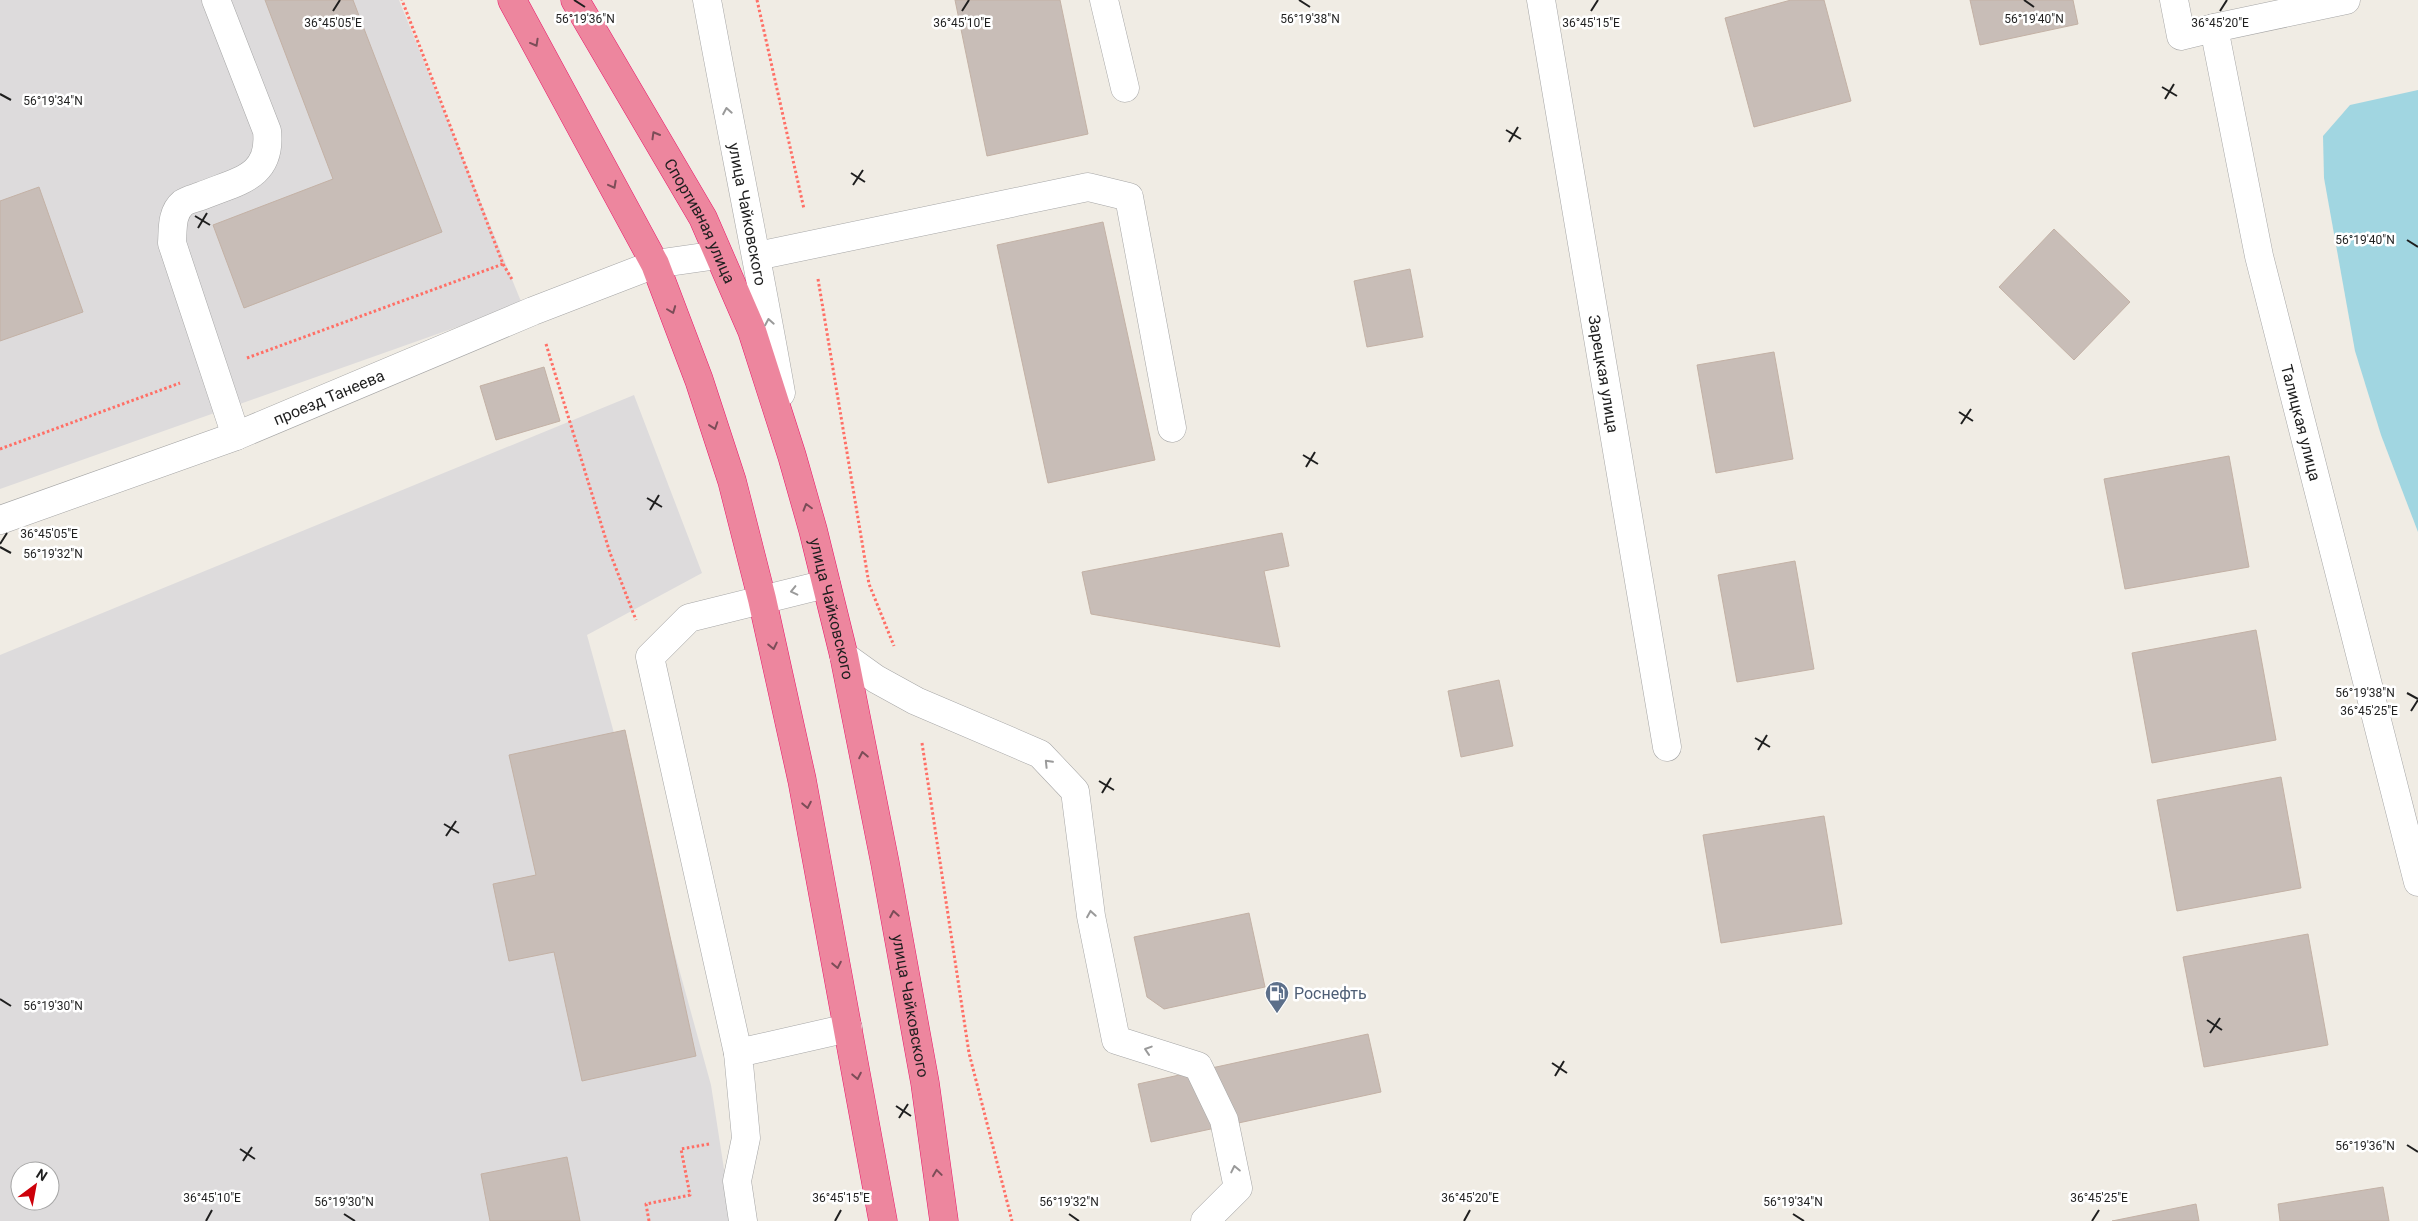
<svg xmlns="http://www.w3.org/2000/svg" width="2418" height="1221" viewBox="0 0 2418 1221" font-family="Roboto,sans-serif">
	<rect width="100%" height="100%" fill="#f0ece4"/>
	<g fill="#dddbdc" fill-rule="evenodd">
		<polygon points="0,0 399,0 522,304 0,489"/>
		<path d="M634,395l68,178 -115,62 124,450 21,136h-732v-566zM20,1171h30v30h-30z"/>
	</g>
	<polygon fill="#a1d6e1" points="2418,90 2418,532 2381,435 2355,351 2324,178 2323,136 2350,105"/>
	<g fill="#c8bdb7" stroke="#c3b1a5">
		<polygon points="265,0 353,0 442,232 244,308 213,225 333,179"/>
		<polygon points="955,0 1060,0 1088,134 987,156"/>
		<polygon points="1791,0 1824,0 1851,101 1754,127 1725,18"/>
		<polygon points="1970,0 2073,0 2078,24 1980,45"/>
		<polygon points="39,187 83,312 0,341 0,201"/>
		<polygon points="1103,222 1155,460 1048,483 997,245"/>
		<polygon points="2054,229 2130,302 2074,360 1999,287"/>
		<polygon points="1410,269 1423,337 1367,347 1354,281"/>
		<polygon points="1774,352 1793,459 1716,473 1697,365"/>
		<polygon points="544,367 560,421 496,440 480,386"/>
		<polygon points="2229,456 2249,567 2125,589 2104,479"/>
		<polygon points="1282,533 1289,566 1264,571 1280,647 1091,614 1082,572"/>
		<polygon points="1795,561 1814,669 1737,682 1718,575"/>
		<polygon points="2256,630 2276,740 2152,763 2132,653"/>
		<polygon points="1499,680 1513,746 1461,757 1448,691"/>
		<polygon points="625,730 696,1056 582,1081 554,952 509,961 493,884 536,875 509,755"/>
		<polygon points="2281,777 2301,888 2177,911 2157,800"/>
		<polygon points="1824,816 1842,924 1721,943 1703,835"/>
		<polygon points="1249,913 1265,987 1164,1009 1147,997 1134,937"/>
		<polygon points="2308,934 2328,1045 2204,1067 2183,957"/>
		<polygon points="1368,1034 1381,1092 1151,1142 1138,1084"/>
		<polygon points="567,1157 580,1221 490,1221 481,1174"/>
		<polygon points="2383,1187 2389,1221 2280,1221 2278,1204"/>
		<polygon points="2196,1204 2199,1221 2112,1221"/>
	</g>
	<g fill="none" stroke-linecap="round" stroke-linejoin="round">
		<g stroke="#a6a6a6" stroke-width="29">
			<g id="minor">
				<path d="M216,0l51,131c5,47 -30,50 -66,65 -5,2 -14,4 -18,7 -12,10 -10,27 -11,40l64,193"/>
				<path id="s1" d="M707,0c24,131 51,262 74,393"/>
				<polyline points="1104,0 1125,88"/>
				<path id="s2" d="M1541,0l126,747"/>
				<path id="s3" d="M2174,0l7,36 33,-8 45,228 159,626"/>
				<polyline points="2214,28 2346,0"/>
				<polyline points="757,256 1088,187 1129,197 1172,428"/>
				<path id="s4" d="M0,520l236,-84 297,-125 122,-47 63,-9"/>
				<polyline points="844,656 876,679 916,701 1040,754 1075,791 1091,916 1116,1040 1198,1066 1224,1120 1238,1188 1205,1221"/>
				<polyline points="738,1053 650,657 689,618 826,584"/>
				<polyline points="743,1221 737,1181 746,1138 738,1053 848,1028"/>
			</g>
		</g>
		<g stroke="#e91769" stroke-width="29">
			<g id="highway">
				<polyline points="512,0 655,264 699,380 732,481 762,599 802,780 883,1221"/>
				<path id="s5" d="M575,0l128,218 49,113 40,125 21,74 31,126 41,207 40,220 19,138"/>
			</g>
		</g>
		<g stroke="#ff6f66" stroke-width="3" stroke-dasharray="2.5 2.5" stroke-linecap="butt">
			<polyline points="757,0 804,209"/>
			<polyline points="503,264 513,281"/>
			<polyline points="818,279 869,584 894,646"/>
			<polyline points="546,344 610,553 636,620"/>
			<polyline points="247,358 503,264 402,0"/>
			<polyline points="0,449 180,383"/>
			<polyline points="922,743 969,1053 1012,1221"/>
			<polyline points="649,1221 646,1204 690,1195 681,1149 709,1144"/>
		</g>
		<use href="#minor" stroke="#fff" stroke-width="28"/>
		<use href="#highway" stroke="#ed869e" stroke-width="28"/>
	</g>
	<defs><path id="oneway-chevron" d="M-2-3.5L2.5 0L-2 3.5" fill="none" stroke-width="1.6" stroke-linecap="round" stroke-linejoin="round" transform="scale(1.25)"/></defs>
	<g stroke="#7c4d58">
		<use href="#oneway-chevron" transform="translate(535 43) rotate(61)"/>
		<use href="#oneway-chevron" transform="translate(655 135) rotate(-120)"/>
		<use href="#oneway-chevron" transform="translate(613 185) rotate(62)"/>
		<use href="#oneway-chevron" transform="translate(672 310) rotate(69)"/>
		<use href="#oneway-chevron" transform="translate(714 426) rotate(71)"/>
		<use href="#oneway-chevron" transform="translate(807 507) rotate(-106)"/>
		<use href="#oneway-chevron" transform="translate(773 646) rotate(78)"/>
		<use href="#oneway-chevron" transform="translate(863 755) rotate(-101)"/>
		<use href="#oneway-chevron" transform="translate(807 805) rotate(79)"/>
		<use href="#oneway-chevron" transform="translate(894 914) rotate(-100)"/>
		<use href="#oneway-chevron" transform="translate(837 965) rotate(79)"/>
		<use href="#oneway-chevron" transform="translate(857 1076) rotate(79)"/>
		<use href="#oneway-chevron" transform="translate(937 1173) rotate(-98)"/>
	</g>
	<g stroke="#9a9a9a">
		<use href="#oneway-chevron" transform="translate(727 111) rotate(-100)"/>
		<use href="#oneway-chevron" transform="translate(769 322) rotate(-100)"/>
		<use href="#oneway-chevron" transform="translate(794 591) rotate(167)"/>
		<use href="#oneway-chevron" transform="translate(1048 763) rotate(-134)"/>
		<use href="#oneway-chevron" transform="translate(1091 914) rotate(-99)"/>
		<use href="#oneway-chevron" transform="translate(1148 1050) rotate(-162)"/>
		<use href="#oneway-chevron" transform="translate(1235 1169) rotate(-102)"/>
	</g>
	<path fill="none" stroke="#1f1f1f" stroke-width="2" d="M574,0l11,7M1299,0l11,7M2024,0l10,7M333,11l7,-11M962,11l7,-11M1591,11l7,-11M2220,11l7,-11M2162,87l15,9M0,94l11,6M2165,99l9,-15M1506,130l15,9M1509,142l9,-15M851,173l14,9M853,185l10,-15M195,216l15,9M198,228l9,-15M2407,240l11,7M1959,412l14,9M1961,424l10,-15M1303,455l15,9M1306,467l9,-15M647,498l15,9M650,510l9,-15M0,544l7,-11M0,547l11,6M2407,693l11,6M2411,711l7,-11M1755,738l15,9M1758,750l9,-15M1099,781l15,9M1102,793l9,-15M444,824l15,9M446,836l10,-15M0,999l11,7M2207,1020l15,10M2210,1033l10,-15M1552,1063l15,10M1555,1076l9,-15M896,1106l15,10M899,1118l9,-14M2407,1145l11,7M240,1149l15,10M243,1161l9,-14M344,1214l11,7M1069,1214l10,7M1793,1214l11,7M206,1221l6,-11M835,1221l6,-11M1464,1221l6,-11M2092,1221l7,-11"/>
	<defs>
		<g id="fuel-pin" transform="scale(1.25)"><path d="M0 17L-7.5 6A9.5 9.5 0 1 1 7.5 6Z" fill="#5c6f8a" stroke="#fff"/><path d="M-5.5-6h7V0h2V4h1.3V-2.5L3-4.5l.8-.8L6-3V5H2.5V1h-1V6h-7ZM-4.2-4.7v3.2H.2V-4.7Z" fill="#fff"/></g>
	</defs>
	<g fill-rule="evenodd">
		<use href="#fuel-pin" x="1277" y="993"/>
	</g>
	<g text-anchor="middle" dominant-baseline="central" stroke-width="5" stroke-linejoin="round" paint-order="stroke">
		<g font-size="16" fill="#1f1f1f" stroke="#fff">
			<text stroke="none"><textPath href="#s1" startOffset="218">улица Чайковского</textPath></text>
			<text stroke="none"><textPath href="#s5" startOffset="254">Спортивная улица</textPath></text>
			<text stroke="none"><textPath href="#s2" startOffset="379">Зарецкая улица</textPath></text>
			<text stroke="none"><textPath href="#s4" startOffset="351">проезд Танеева</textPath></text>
			<text stroke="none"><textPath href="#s3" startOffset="475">Талицкая улица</textPath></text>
			<text stroke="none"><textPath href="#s5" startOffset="665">улица Чайковского</textPath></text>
			<text stroke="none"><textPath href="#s5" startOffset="1070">улица Чайковского</textPath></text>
		</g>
		<g font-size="16" fill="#4e5e75" stroke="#fff" text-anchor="start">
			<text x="1294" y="993">Роснефть</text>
		</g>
	</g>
	<g font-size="12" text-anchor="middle" fill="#1f1f1f" stroke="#fff" stroke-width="5" stroke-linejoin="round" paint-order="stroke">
		<text x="585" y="23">56°19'36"N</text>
		<text x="1310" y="23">56°19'38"N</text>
		<text x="2034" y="23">56°19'40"N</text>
		<text x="333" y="27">36°45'05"E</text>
		<text x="962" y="27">36°45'10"E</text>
		<text x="1591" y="27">36°45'15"E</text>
		<text x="2220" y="27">36°45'20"E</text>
		<text x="53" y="105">56°19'34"N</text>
		<text x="2365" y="244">56°19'40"N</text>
		<text x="49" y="538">36°45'05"E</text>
		<text x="53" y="558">56°19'32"N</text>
		<text x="2365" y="697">56°19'38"N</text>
		<text x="2369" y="715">36°45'25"E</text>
		<text x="53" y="1010">56°19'30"N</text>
		<text x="2365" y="1150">56°19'36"N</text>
		<text x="212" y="1202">36°45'10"E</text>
		<text x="841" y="1202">36°45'15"E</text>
		<text x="1470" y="1202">36°45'20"E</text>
		<text x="2099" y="1202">36°45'25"E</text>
		<text x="344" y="1206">56°19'30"N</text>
		<text x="1069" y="1206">56°19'32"N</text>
		<text x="1793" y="1206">56°19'34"N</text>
	</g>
	<g transform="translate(35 1186) rotate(32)"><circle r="24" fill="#ffffff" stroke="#a5a5a5"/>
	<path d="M0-4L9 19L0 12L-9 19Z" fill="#cd000a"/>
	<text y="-8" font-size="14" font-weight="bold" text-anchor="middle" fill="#1f1f1f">N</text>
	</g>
</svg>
